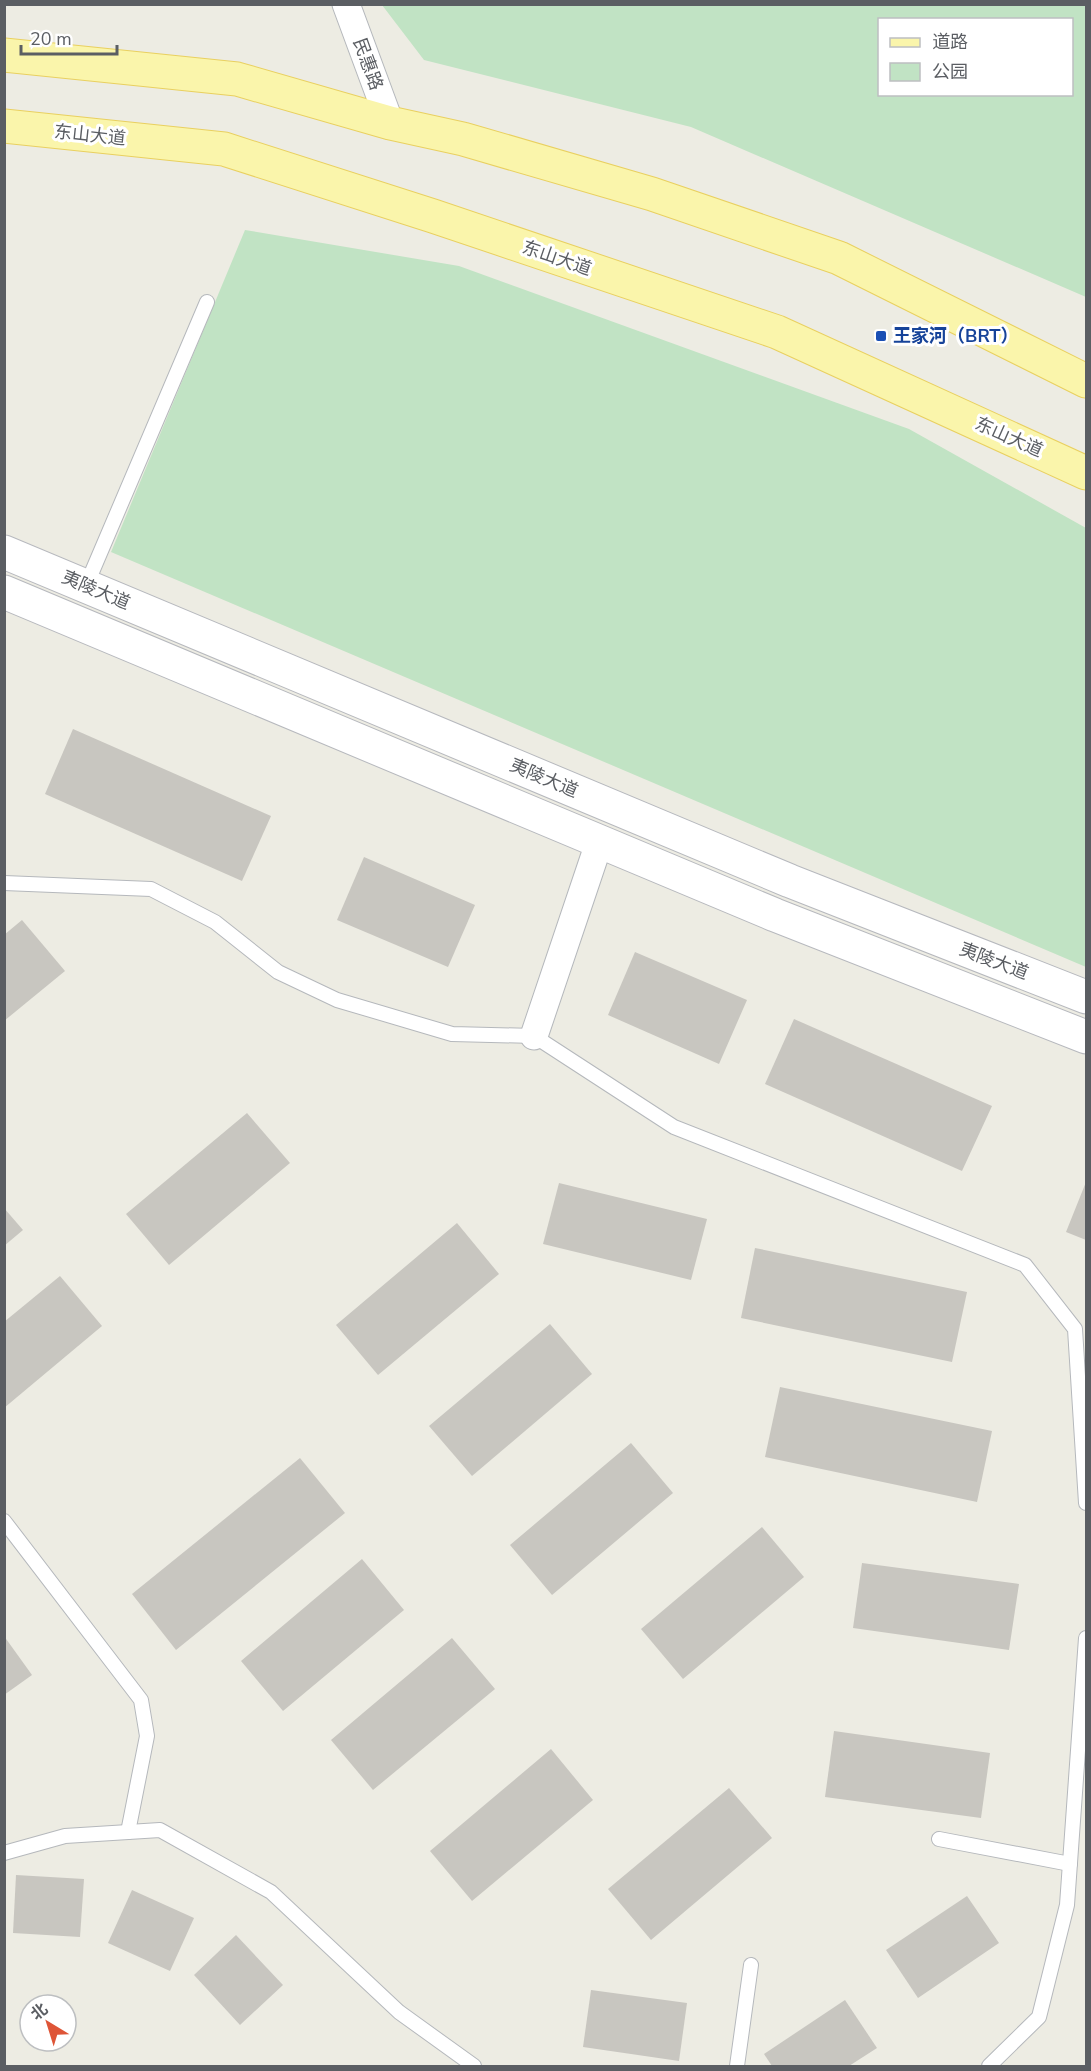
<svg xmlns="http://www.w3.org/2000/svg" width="1091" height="2071" font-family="'Nunito Sans','Noto Sans SC',sans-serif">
  <rect width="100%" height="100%" fill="#edece3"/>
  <g fill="#c1e3c4" fill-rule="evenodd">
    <path d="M 382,5 L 1086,5 L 1086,297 L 691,127 L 424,60 ZM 880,20 L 1072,20 L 1072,94 L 880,94 Z"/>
    <polygon points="245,230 459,266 909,429 1086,528 1086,967 111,552"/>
  </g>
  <g fill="#c8c6c0">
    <polygon points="73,729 271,816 242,881 45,794"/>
    <polygon points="364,857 475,905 448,967 337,920"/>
    <polygon points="22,920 65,971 4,1021 4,935"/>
    <polygon points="635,952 747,1000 719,1064 608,1015"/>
    <polygon points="794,1019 992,1106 962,1171 765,1084"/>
    <polygon points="247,1113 290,1163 169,1265 126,1214"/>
    <polygon points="1086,1182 1086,1240 1066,1232"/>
    <polygon points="559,1183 707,1219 691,1280 543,1244"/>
    <polygon points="4,1208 23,1230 4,1246"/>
    <polygon points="457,1223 499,1274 378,1375 336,1325"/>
    <polygon points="755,1248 967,1292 952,1362 741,1318"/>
    <polygon points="60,1276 102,1326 4,1408 4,1322"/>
    <polygon points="550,1324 592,1374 472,1476 429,1426"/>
    <polygon points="780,1387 992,1431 977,1502 765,1457"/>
    <polygon points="631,1443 673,1493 552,1595 510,1545"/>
    <polygon points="300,1458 345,1513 176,1650 132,1594"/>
    <polygon points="762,1527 804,1577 683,1679 641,1629"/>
    <polygon points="362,1559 404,1610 283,1711 241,1661"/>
    <polygon points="862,1563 1019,1584 1009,1650 853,1628"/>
    <polygon points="4,1636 32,1675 4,1695"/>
    <polygon points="452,1638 495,1689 373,1790 331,1740"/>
    <polygon points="834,1731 990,1753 981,1818 825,1797"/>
    <polygon points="551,1749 593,1800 472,1901 430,1851"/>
    <polygon points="729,1788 772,1838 651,1940 608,1889"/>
    <polygon points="16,1875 84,1879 80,1937 13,1933"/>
    <polygon points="132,1890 194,1918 170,1971 108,1943"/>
    <polygon points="967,1896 999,1943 918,1998 886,1950"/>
    <polygon points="236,1935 283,1985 240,2025 194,1975"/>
    <polygon points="591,1990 687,2003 679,2061 583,2047"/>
    <polygon points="845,2000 877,2048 849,2066 772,2066 764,2054"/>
  </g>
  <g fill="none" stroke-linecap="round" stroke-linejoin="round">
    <defs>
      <g id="lane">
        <polyline points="86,586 207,302"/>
        <polyline points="4,883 151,889 215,922 278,972 337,1000 452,1034 534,1036 674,1127 1025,1265 1075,1329 1086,1503"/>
        <polyline points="4,1521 141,1700 147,1736 128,1832"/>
        <polyline points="939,1839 1070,1864"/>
        <polyline points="4,1853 65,1836 160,1830 271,1892 399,2012 474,2066"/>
        <polyline points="737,2066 751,1965"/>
        <polyline points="989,2066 1039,2017 1067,1905 1086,1638"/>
      </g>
      <g id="street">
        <polyline points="346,4 390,123"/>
        <polyline points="534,1036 598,846 597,841"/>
      </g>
      <g id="secondary">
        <polyline points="4,552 790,881 1086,997"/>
        <polyline points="4,592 775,915 1086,1037"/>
      </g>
      <g id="primary">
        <polyline points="4,55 237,79 390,123 463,139 652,194 839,258 1086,381"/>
        <polyline points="4,126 224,149 433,216 777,332 1086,473"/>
      </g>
    </defs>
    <use href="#lane" stroke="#b5b8bc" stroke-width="16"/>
    <use href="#street" stroke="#b5b8bc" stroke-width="29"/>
    <use href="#secondary" stroke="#b7b9be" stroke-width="35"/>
    <use href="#primary" stroke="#e9d060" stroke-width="35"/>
    <use href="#lane" stroke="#fff" stroke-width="14"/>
    <use href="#street" stroke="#fff" stroke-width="27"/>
    <use href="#secondary" stroke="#fff" stroke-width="33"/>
    <use href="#primary" stroke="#faf5ab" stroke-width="33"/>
  </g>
  <rect fill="#1a4fb4" stroke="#fff" stroke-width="2" x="875" y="330" width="12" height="12" rx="3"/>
  <g text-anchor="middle" stroke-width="6" stroke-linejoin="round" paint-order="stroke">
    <g font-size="18" fill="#5b5e63" stroke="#fff">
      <text transform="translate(368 64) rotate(70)" y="6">民惠路</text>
      <text transform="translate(90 135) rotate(6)" y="6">东山大道</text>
      <text transform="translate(557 258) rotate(19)" y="6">东山大道</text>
      <text transform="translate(1009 437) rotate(24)" y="6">东山大道</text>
      <text transform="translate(96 590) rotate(23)" y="6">夷陵大道</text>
      <text transform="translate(544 778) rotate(23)" y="6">夷陵大道</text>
      <text transform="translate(994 961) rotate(21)" y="6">夷陵大道</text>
    </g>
    <g font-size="18" font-weight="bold" fill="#164399" stroke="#fff" text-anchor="start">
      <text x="893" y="342">王家河（BRT）</text>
    </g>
  </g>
  <rect width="1091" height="2071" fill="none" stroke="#5b5e63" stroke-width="12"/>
  <rect x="878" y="18" width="195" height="78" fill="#ffffff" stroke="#bdbfc1" stroke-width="1.5"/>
  <rect x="890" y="38" width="30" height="9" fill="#faf5ab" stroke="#bdbfc1" stroke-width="1.5"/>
  <text x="932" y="48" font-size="18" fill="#5b5e63">道路</text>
  <rect x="890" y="63" width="30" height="18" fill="#c1e3c4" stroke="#bdbfc1" stroke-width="1.5"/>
  <text x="932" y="78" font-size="18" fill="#5b5e63">公园</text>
  <g transform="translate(48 2023) rotate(322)"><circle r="28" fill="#ffffff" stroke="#bdbfc1" stroke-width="1.5"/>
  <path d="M0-4.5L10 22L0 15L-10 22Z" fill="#de5537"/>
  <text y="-9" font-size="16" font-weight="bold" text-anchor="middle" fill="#5b5e63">北</text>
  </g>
  <path d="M21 45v9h96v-9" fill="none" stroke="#5b5e63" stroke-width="3"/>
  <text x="30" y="45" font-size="18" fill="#5b5e63" stroke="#ffffff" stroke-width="4.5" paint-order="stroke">20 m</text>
</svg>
